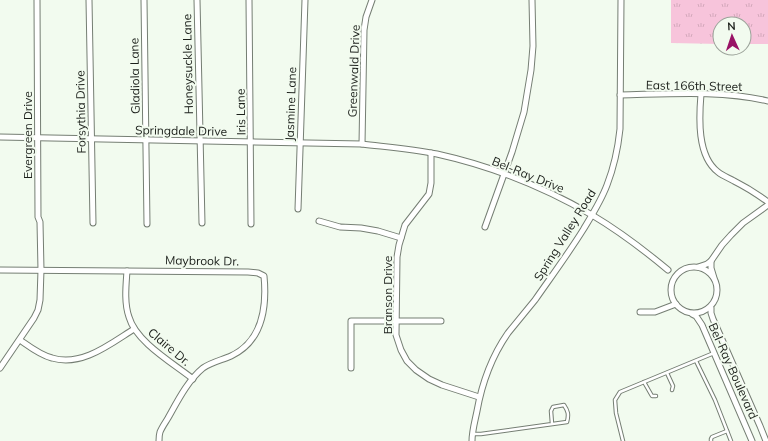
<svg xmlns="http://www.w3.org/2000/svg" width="768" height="441" font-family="Mulish,sans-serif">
  <defs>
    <pattern id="grass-tufts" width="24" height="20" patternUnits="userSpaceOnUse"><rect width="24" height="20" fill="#f7c4db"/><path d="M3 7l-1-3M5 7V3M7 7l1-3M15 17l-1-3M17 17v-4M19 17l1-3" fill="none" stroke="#d3a8bb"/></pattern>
  </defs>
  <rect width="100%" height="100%" fill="#f2fbef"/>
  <polygon fill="url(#grass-tufts)" points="671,0 768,0 768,44 744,44 744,24 720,24 720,44 671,43"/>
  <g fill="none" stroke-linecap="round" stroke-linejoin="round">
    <defs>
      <g id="lane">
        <polyline points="696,361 715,400 731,441"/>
        <polyline points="667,373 673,386 672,390"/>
        <polyline points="644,382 652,396 656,396"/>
        <path d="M 473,434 L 481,434 L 567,422 C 569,414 568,411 564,405 L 553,407 L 551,411 L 552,424"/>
        <polyline points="623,441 616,413 615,400 620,392 714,353"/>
        <polyline points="711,441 711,439 712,437 727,431"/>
      </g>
      <g id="street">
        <polyline points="89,0 93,223"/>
        <polyline points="144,0 147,224"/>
        <polyline points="197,0 202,223"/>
        <polyline points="249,0 251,224"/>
        <path d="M 701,94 C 699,118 697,156 718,172 C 723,176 729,178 734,181 C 746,187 757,194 768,202"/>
        <path d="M 620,95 C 669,94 721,90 768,101"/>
        <path d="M 0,137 L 362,144 C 387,147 412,149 437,154 C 491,166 544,187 592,215 C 619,231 644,250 668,270"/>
        <polyline points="362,144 364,30 366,17 372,0"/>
        <polyline points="431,153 431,183 429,194 405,225 399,245 397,257 396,335 401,350 407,361 416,370 429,379 442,385 479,397"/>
        <polyline points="298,209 305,0"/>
        <polyline points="319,221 340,227 361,228 378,231 401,238"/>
        <polyline points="485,227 512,152 524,112 531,70 533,46 532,0"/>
        <polyline points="711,261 711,268 714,278"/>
        <circle cx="694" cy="290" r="23"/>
        <polyline points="698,267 707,264 711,261 722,245 731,235 743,223 768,205"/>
        <path d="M 0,270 L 248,272 L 258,273 L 264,276 C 267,307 263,341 231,356 C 222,360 212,362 203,368 C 188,380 177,402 168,418 C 165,423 162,427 160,432 C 159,435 159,438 159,441"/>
        <path d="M 127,271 C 126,285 124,303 129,317 C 136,342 173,363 193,379"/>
        <polyline points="711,308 711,313 713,319 760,426 766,441"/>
        <polyline points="640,312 655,312 676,304"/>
        <polyline points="692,314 696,316 702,325 752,441"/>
        <path d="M 20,340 C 30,347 40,355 52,358 C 82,367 110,344 134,329"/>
        <polyline points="0,368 34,318 38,310 40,300 41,270 40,222 38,217 37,0"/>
        <polyline points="351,368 351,321 441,321"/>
        <path d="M 472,441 C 472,431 475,421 477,411 C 482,383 492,356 508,333 C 517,322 526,311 535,300 C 551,277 568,254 583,230 C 592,215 601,201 607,185 C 614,167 618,148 620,129 L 621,0"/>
      </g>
    </defs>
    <use href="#lane" stroke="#757e73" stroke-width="4.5"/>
    <use href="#street" stroke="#757e73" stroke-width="7"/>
    <use href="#lane" stroke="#fff" stroke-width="2.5"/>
    <use href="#street" stroke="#fff" stroke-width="5"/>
  </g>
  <g text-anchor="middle" stroke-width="4" stroke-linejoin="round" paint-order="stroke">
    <g font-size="12" fill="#1b1f1a" stroke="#f2fbef">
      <text transform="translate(188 64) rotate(-91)" y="4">Honeysuckle Lane</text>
      <text transform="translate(354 71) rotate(-88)" y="4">Greenwald Drive</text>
      <text transform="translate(135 76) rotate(-91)" y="4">Gladiola Lane</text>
      <text transform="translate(694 86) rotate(1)" y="4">East 166th Street</text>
      <text transform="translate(291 104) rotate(-88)" y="4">Jasmine Lane</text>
      <text transform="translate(81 112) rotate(-91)" y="4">Forsythia Drive</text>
      <text transform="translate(241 112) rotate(-91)" y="4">Iris Lane</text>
      <text transform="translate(181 131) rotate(1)" y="4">Springdale Drive</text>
      <text transform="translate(28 135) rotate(-90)" y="4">Evergreen Drive</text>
      <text transform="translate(528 175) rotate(22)" y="4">Bel-Ray Drive</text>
      <text transform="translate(565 235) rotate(-58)" y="4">Spring Valley Road</text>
      <text transform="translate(202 261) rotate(1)" y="4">Maybrook Dr.</text>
      <text transform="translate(388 295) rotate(-90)" y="4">Branson Drive</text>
      <text transform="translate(169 347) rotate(40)" y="4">Claire Dr.</text>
      <text transform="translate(733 371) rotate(66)" y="4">Bel-Ray Boulevard</text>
    </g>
  </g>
  <g transform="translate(732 36) rotate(357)"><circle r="19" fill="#f2fbef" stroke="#9ca39a"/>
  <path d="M0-3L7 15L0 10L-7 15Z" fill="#991366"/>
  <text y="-6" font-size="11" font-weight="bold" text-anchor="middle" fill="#1b1f1a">N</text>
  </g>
</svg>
